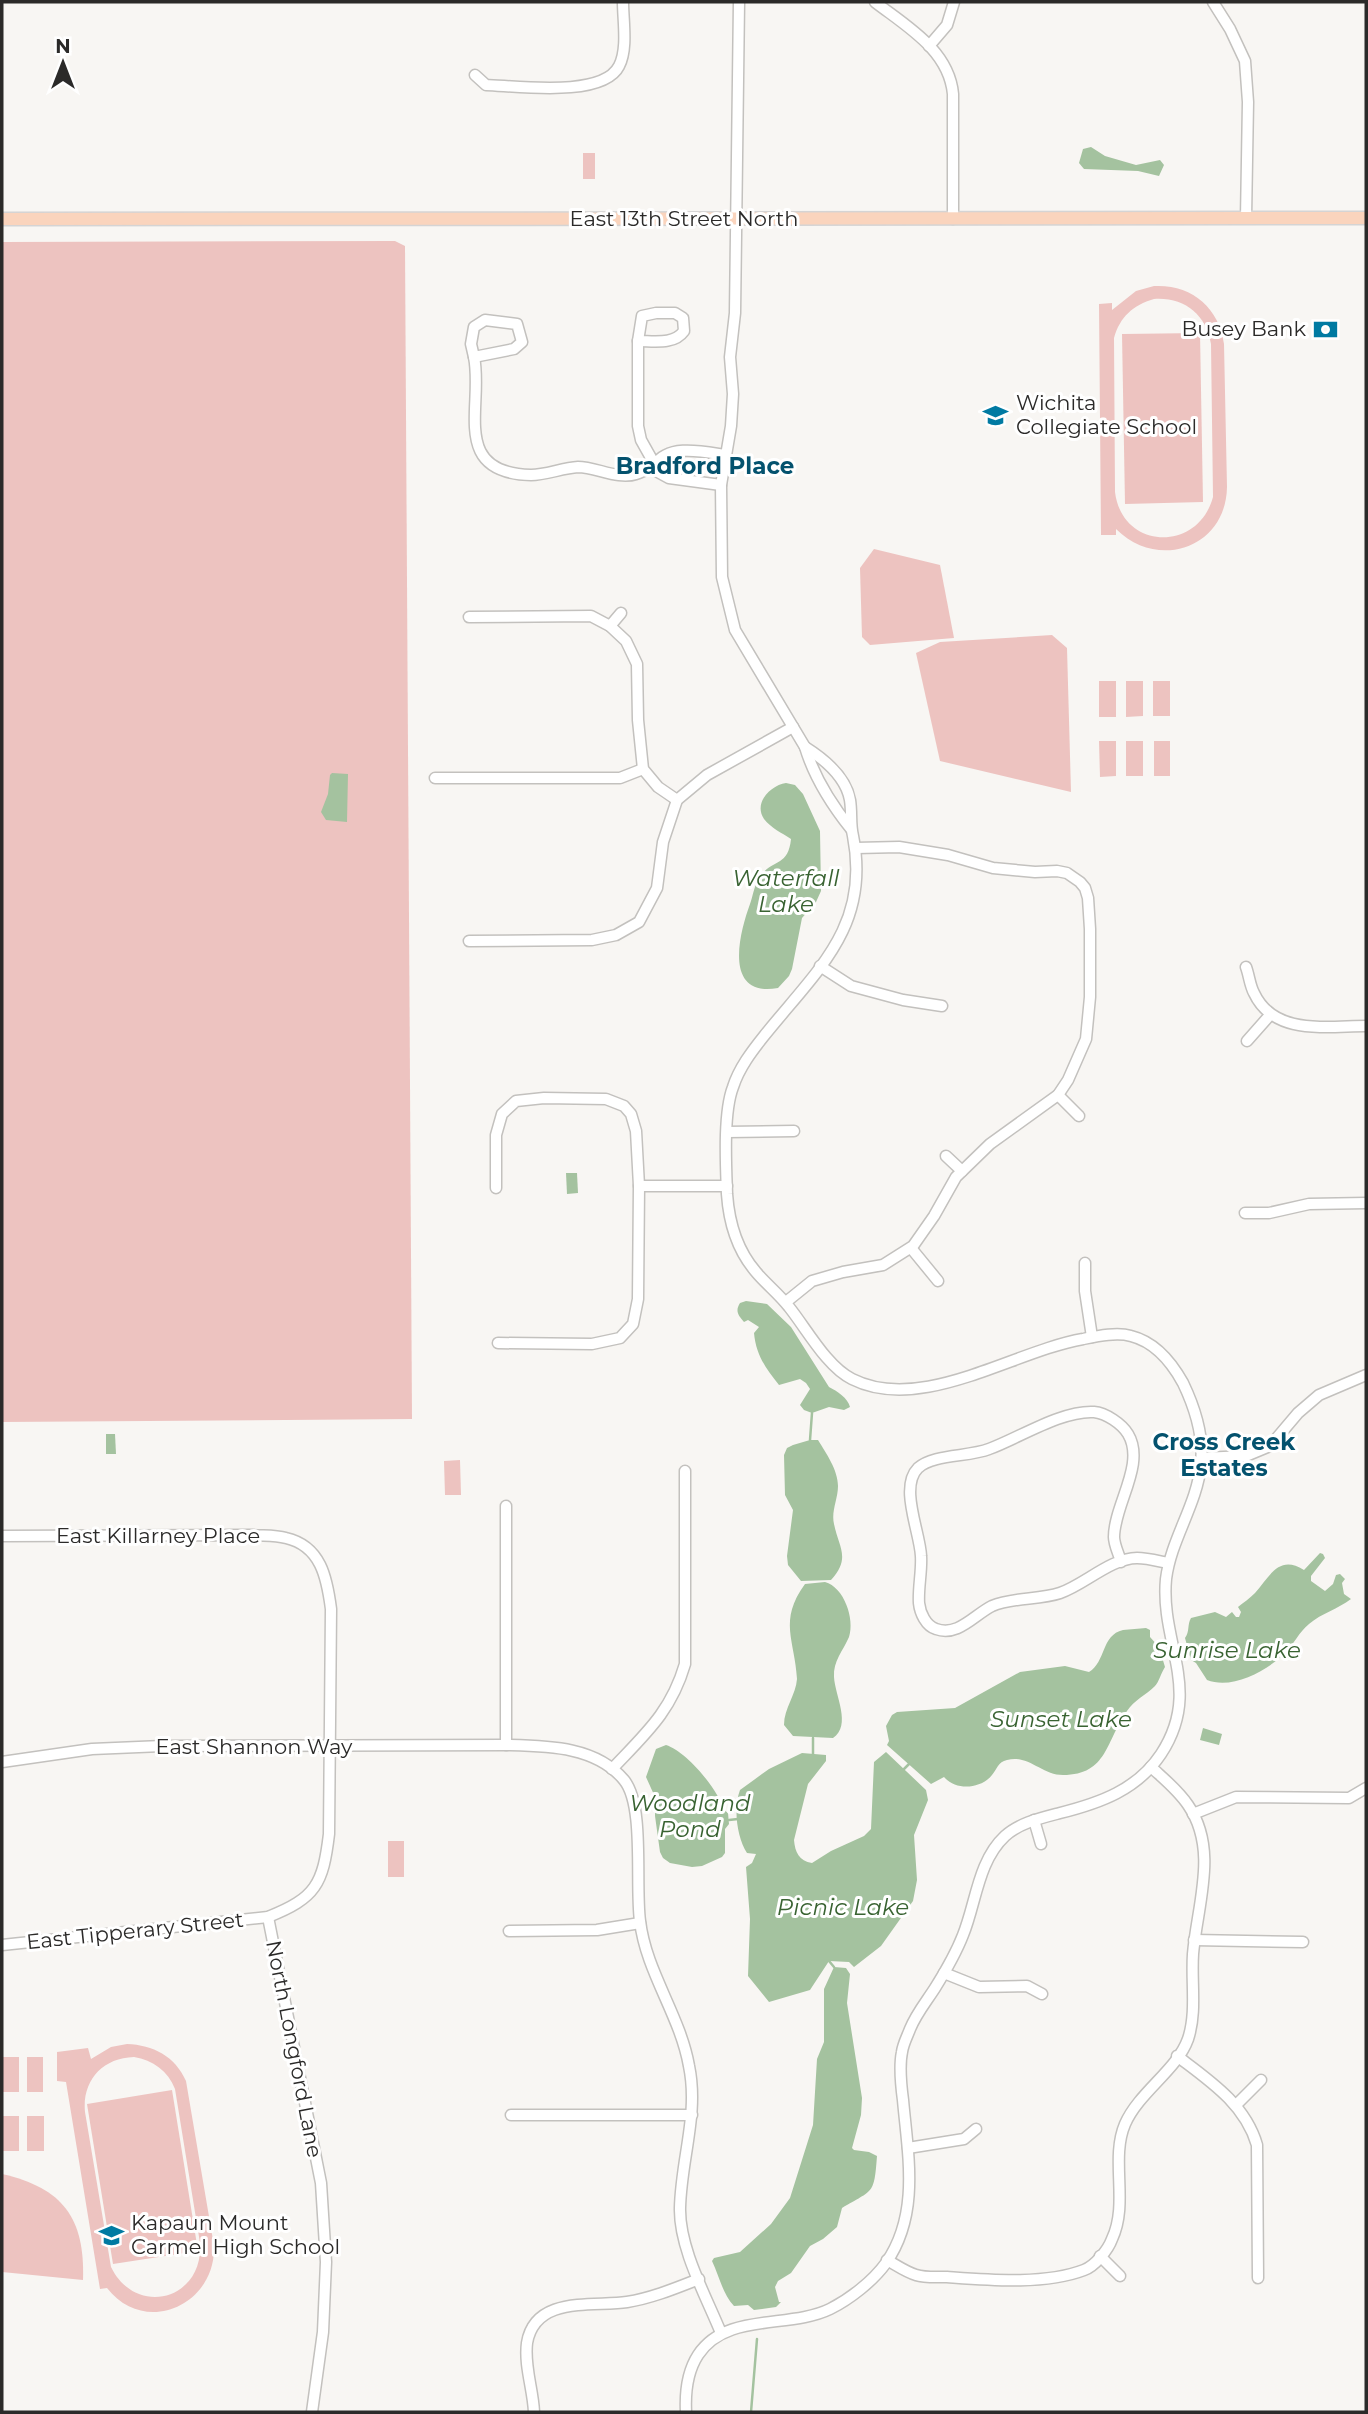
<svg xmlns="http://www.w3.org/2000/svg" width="1368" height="2414" font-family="Montserrat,sans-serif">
  <rect width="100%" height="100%" fill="#f8f6f3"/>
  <g fill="#edc3c0" fill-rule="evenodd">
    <rect x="583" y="153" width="12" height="26"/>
    <polygon points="395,241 405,246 412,1419 2,1422 2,242"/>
    <path d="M 1154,286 C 1191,284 1219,307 1224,344 L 1227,487 C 1226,548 1158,571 1116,529 L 1116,535 L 1101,535 L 1099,304 L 1112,303 L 1112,310 L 1136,291 ZM 1154,299 C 1184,297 1206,314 1211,344 L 1213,497 C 1198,553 1122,550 1115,492 L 1114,338 C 1120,317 1133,305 1154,299 Z"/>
    <polygon points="1200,333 1203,502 1125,504 1122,334"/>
    <polygon points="874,549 940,565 954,638 870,645 862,637 860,568"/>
    <polygon points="1052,635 1067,648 1071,792 940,761 916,653 940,642"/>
    <rect x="1099" y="681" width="17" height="36"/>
    <polygon points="1126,681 1143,681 1143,716 1126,717"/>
    <rect x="1153" y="681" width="17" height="35"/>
    <polygon points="1099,741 1116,741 1116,776 1100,777"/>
    <rect x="1126" y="741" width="17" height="35"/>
    <rect x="1154" y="741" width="16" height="35"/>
    <polygon points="460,1460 461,1495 445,1495 444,1461"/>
    <rect x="388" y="1841" width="16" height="36"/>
    <path d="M 127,2044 C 153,2045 175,2056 186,2081 L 214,2246 C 216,2305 145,2337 107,2288 L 100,2289 L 66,2082 L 57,2081 L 57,2052 L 88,2048 L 91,2059 L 111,2047 ZM 134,2057 C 153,2060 168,2071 175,2089 L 200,2243 C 204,2300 136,2318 111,2267 L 85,2112 C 82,2081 102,2058 134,2057 Z"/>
    <rect x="2" y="2057" width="17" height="35"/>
    <rect x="27" y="2057" width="16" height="35"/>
    <polygon points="172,2090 198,2251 113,2264 87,2104"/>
    <rect x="3" y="2116" width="16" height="35"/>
    <rect x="27" y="2116" width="17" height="35"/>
    <path d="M 2,2174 C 63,2188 85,2218 83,2280 L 2,2272 Z"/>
  </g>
  <g fill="#a4c29f">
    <polygon points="1091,147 1105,156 1136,165 1160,160 1164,165 1159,176 1138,171 1084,169 1079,163 1083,149"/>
    <polygon points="332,773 348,774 347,822 326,820 321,812 328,794 330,775"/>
    <path d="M 786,783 L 795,785 L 803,794 L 820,831 L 821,891 L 816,902 L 802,918 L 792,969 L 789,976 L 778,988 C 723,998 739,934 750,904 C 753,896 754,886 759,878 C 772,858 788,868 791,839 C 782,833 771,828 764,819 C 753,803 771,785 786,783 Z"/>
    <polygon points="566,1173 577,1173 578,1193 567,1194"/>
    <path d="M 746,1301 L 767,1304 L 791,1327 L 829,1387 C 837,1391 848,1398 850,1407 L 844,1410 L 829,1407 L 812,1413 L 804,1410 L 800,1405 L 810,1389 L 806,1383 L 800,1379 L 779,1385 C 766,1369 756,1355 754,1333 L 759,1327 L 748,1320 L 744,1322 C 738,1315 735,1311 740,1303 Z"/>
    <polygon points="106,1434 115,1434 116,1454 106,1454"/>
    <path d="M 810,1440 L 818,1440 C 826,1453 838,1470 838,1486 C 838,1499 831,1511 834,1524 C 839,1548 851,1558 831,1580 L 801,1581 L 788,1565 L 787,1556 L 793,1510 L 785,1495 L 784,1455 L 787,1448 L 793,1445 Z"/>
    <path d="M 1320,1553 L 1323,1554 L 1325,1558 L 1311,1576 L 1311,1581 L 1325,1591 L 1333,1584 L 1336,1575 L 1340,1574 L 1345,1579 L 1342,1583 L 1344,1594 L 1351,1599 C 1338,1609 1322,1613 1309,1624 C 1299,1632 1294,1644 1285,1653 C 1267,1671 1232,1690 1207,1680 L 1196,1663 L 1191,1660 L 1185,1638 C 1190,1631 1187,1625 1191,1618 L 1215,1612 L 1226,1617 L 1232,1612 L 1236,1617 L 1239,1617 L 1241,1612 L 1238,1607 C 1243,1603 1250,1598 1255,1593 C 1270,1576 1279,1554 1304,1570 Z"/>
    <path d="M 825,1582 C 844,1587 855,1619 849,1637 C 843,1651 833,1661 834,1677 C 835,1696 852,1725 833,1738 L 793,1736 L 784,1725 C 784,1708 796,1695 797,1679 C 795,1640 778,1621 805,1584 Z"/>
    <path d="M 1146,1628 L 1150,1630 L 1150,1637 L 1159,1647 L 1165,1667 C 1161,1673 1159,1682 1155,1686 C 1146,1695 1134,1700 1127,1711 C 1106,1740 1108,1775 1063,1775 C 1042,1775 1028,1754 1007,1760 C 998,1762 997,1769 992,1775 C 981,1789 956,1791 944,1777 L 931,1784 L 887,1745 L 889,1741 L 886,1726 L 892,1715 L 897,1712 L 955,1708 L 1020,1672 L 1065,1666 L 1089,1672 C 1106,1662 1101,1635 1123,1630 C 1130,1629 1139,1629 1146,1628 Z"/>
    <polygon points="1203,1728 1222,1734 1219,1745 1200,1740"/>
    <path d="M 666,1745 C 686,1751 718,1789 724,1810 L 728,1813 L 729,1824 L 725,1829 L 725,1853 L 722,1857 L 702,1866 L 692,1867 L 670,1863 L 663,1858 L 660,1852 L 655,1816 L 655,1797 L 646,1777 L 656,1749 Z"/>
    <path d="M 886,1752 L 926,1790 L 928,1800 L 914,1835 L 917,1880 L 913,1901 L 881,1946 L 854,1967 L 849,1962 L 829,1961 L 810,1990 L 769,2002 L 748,1976 L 750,1919 L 746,1867 L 752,1863 L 756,1854 L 747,1853 C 737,1838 733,1808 740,1790 L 769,1769 L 802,1753 L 826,1755 L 826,1761 L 808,1784 L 794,1840 C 795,1852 799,1861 812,1863 L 831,1851 L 864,1836 L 871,1829 L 874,1762 Z"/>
    <path d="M 834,1967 L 846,1968 L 850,1974 L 847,2003 L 862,2098 L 861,2115 L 852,2148 L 854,2150 L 869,2152 L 877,2156 C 874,2195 874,2189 842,2208 L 837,2227 L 823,2239 L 810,2246 L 791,2273 L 778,2281 L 775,2287 L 779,2302 L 781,2302 L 776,2307 L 754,2310 L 748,2305 L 734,2306 C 722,2293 719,2275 712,2261 L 714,2258 L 740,2252 L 771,2224 L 790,2198 L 813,2125 L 817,2059 L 824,2042 L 824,1989 Z"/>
  </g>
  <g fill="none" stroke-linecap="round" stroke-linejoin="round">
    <g stroke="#a4c29f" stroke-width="2.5">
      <polyline points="810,1440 812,1413"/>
      <polyline points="1178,1652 1188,1649"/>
      <polyline points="1162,1656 1171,1654"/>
      <polyline points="813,1738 813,1754"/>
      <polyline points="904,1769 909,1764"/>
      <polyline points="729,1820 738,1819"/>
      <polyline points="829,1961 834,1967"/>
      <polyline points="751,2412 757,2339"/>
    </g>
    <defs>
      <g id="minor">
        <path d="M 739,2 L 735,313 L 730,357 L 733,394 L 731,426 L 721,485 L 722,577 L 735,630 L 805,747 C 814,777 831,804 851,829"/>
        <path d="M 875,2 C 906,26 949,50 953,94 L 953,219"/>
        <polyline points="1213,2 1230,29 1245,61 1248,102 1246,218"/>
        <polyline points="929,46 947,25 954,2"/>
        <path d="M 475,75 L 486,85 C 517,86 603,98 619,66 C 628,49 623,21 623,2"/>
        <path d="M 656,313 L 675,313 L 683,318 L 684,331 C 674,345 654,341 638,341 L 642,316 Z"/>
        <polygon points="485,320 517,324 522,342 514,349 474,357 471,344 474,327"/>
        <path d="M 474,357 C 484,405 449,473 531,475 C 546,475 562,468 578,467 C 596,467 618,480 636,474 C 643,472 649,468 655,465 L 641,440 L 638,426 L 638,341"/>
        <path d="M 721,485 L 669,478 L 658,472 L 655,465 C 668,443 705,452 726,455"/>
        <polyline points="469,617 591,616 610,626 626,641 637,664 638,720 643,769 658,787 677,800"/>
        <polyline points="610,626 621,613"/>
        <polyline points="435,778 620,778 643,769"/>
        <polyline points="469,941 592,940 616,935 639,922 657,888 663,842 677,800 707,775 793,727"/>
        <polyline points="820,966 851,986 903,1000 942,1006"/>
        <path d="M 1246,967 C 1249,975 1250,986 1254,993 C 1274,1036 1327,1026 1366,1026"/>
        <polyline points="1247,1041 1270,1015"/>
        <polyline points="1058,1095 1079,1116"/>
        <polyline points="727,1132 794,1131"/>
        <polyline points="946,1156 962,1171"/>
        <polyline points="639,1186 727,1186"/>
        <polyline points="496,1188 496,1135 502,1114 516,1101 544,1098 606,1099 624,1106 631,1114 636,1131 639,1186 638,1299 633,1324 620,1338 592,1344 498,1343"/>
        <polyline points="1245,1213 1269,1213 1309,1204 1366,1203"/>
        <polyline points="911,1248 938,1281"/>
        <polyline points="1085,1263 1085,1291 1092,1337"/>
        <polyline points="786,1302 812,1281 843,1272 883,1265 913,1246 934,1216 956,1177 990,1144 1058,1095 1068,1080 1086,1039 1090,997 1090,929 1088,898 1085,888 1080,882 1067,873 1057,871 1035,872 993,868 948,855 899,847 856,848"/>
        <polyline points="1202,1458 1246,1456 1270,1446 1298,1413 1319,1395 1366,1375"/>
        <path d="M 2,1536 L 252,1535 C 263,1536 275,1535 286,1538 C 321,1546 327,1578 331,1609 L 329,1834 C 323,1884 316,1898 268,1917 L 2,1945"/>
        <path d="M 1121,1562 C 1119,1554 1114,1545 1114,1537 C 1114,1505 1146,1464 1128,1434 C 1122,1424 1106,1413 1094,1412 C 1062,1410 1019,1438 989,1449 C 969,1457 933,1454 918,1468 C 899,1487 920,1532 921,1556 C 922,1571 918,1588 919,1603 C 920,1613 926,1626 936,1629 C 958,1637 974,1615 992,1606 C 1013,1597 1039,1600 1060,1593 C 1084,1585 1111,1558 1137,1558 C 1147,1558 1158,1561 1168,1563"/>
        <polyline points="506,1745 506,1506"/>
        <path d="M 2,1762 L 92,1749 L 162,1746 L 506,1745 C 547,1746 596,1746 624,1780 C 645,1805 635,1885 640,1921 C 646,1972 680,2015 689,2066 C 699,2114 681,2159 680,2208 C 679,2248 706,2296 721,2333"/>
        <path d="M 612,1769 C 645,1734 671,1712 685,1664 L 685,1471"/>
        <polyline points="1193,1814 1236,1797 1349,1798 1366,1788"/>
        <polyline points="1034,1820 1041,1844"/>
        <polyline points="268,1917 321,2183 326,2262 323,2332 312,2412"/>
        <polyline points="509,1931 597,1930 640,1923"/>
        <polyline points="1194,1940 1303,1942"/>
        <polyline points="944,1973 979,1987 1027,1986 1042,1994"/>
        <path d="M 1177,2056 C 1210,2081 1245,2104 1257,2145 L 1258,2278"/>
        <polyline points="1236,2105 1261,2080"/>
        <polyline points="511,2115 692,2115"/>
        <polyline points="908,2148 964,2139 976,2129"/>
        <polyline points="1100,2256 1120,2276"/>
        <path d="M 887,2260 C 896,2265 906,2272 916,2275 C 925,2278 937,2277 947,2277 C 989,2280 1045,2285 1084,2270 C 1095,2266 1108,2250 1112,2239 C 1129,2203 1110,2159 1125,2124 C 1139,2092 1177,2070 1188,2039 C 1197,2012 1191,1982 1193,1954 C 1197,1905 1219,1850 1188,1805 C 1178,1790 1164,1779 1151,1767"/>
        <path d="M 534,2412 C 533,2389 524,2366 527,2343 C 535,2295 594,2307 627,2302 C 652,2298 676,2288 699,2279"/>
        <path d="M 686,2412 C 685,2392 687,2372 698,2355 C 726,2312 789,2329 830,2309 C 850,2299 873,2281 886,2263 C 920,2214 908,2156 903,2100 C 901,2085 899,2066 902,2052 C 903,2044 907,2037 910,2029 C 916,2014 926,2002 935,1988 C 945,1972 956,1953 963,1935 C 976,1903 978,1861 1005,1836 C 1019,1823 1041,1818 1060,1813 C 1100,1803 1137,1790 1161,1754 C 1203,1690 1160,1644 1166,1579 C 1171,1539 1197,1505 1201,1464 C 1204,1436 1195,1408 1183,1383 C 1172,1363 1155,1342 1131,1336 C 1117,1332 1098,1336 1083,1339 C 1014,1351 921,1414 852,1379 C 827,1367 806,1328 789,1307 C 779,1294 766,1284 756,1272 C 737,1250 729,1223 727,1194 C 726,1166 723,1113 733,1087 C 739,1068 752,1051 764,1036 C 816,971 871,927 853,836 C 850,824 852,812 850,800 C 846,777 824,759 805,747"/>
      </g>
      <polyline id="major" points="2,219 1366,218"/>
    </defs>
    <use href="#minor" stroke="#c3c1be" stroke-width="13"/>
    <use href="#major" stroke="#d5d4d4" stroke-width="15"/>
    <use href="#minor" stroke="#fff" stroke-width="10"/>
    <use href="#major" stroke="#fad4bd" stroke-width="12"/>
  </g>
  <defs>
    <symbol id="bank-bare" viewBox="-9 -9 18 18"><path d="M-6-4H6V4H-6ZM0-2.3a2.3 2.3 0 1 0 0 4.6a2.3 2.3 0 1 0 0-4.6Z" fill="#007aa2" stroke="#fff" stroke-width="2.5" paint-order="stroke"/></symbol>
    <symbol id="school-bare" viewBox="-9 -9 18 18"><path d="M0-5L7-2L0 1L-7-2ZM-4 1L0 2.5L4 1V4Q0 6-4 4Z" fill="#007aa2" stroke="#fff" stroke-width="2.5" paint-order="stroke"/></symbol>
  </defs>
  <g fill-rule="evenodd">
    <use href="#bank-bare" x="1308" y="312" width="35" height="35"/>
    <use href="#school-bare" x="978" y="398" width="35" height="35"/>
    <use href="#school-bare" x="94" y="2218" width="35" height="35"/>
  </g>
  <g text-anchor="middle" stroke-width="6" stroke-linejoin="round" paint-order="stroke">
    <g font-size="21" fill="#2b2a29" stroke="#fff">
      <text x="684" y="226">East 13th Street North</text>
      <text x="158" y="1543">East Killarney Place</text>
      <text x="254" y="1754">East Shannon Way</text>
      <text transform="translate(135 1931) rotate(-6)" y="7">East Tipperary Street</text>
      <text transform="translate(294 2049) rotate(79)" y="7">North Longford Lane</text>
    </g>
    <g font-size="21" fill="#2b2a29" stroke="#fff" text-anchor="start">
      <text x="1306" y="336" text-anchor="end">Busey Bank</text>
      <text x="1016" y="410">Wichita<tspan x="1016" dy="24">Collegiate School</tspan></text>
      <text x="131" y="2230">Kapaun Mount<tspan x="131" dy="24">Carmel High School</tspan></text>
    </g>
    <g font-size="23" font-weight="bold" fill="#04526e" stroke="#fff">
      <text x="705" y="474">Bradford Place</text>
      <text x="1224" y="1450">Cross Creek<tspan x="1224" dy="26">Estates</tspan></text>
    </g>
    <g font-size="23" font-style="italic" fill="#396332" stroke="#fff">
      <text x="786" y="886">Waterfall<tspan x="786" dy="26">Lake</tspan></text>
      <text x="1227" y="1658">Sunrise Lake</text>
      <text x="1061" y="1727">Sunset Lake</text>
      <text x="690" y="1811">Woodland<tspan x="690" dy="26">Pond</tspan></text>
      <text x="843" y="1915">Picnic Lake</text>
    </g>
  </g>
  <rect width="1368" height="2414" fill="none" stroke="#2b2a29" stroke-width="7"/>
  <g transform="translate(63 63)" stroke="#ffffff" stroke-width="5" paint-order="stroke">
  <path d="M0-5L12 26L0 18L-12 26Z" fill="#2b2a29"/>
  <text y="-10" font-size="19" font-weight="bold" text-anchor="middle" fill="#2b2a29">N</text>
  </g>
</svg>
